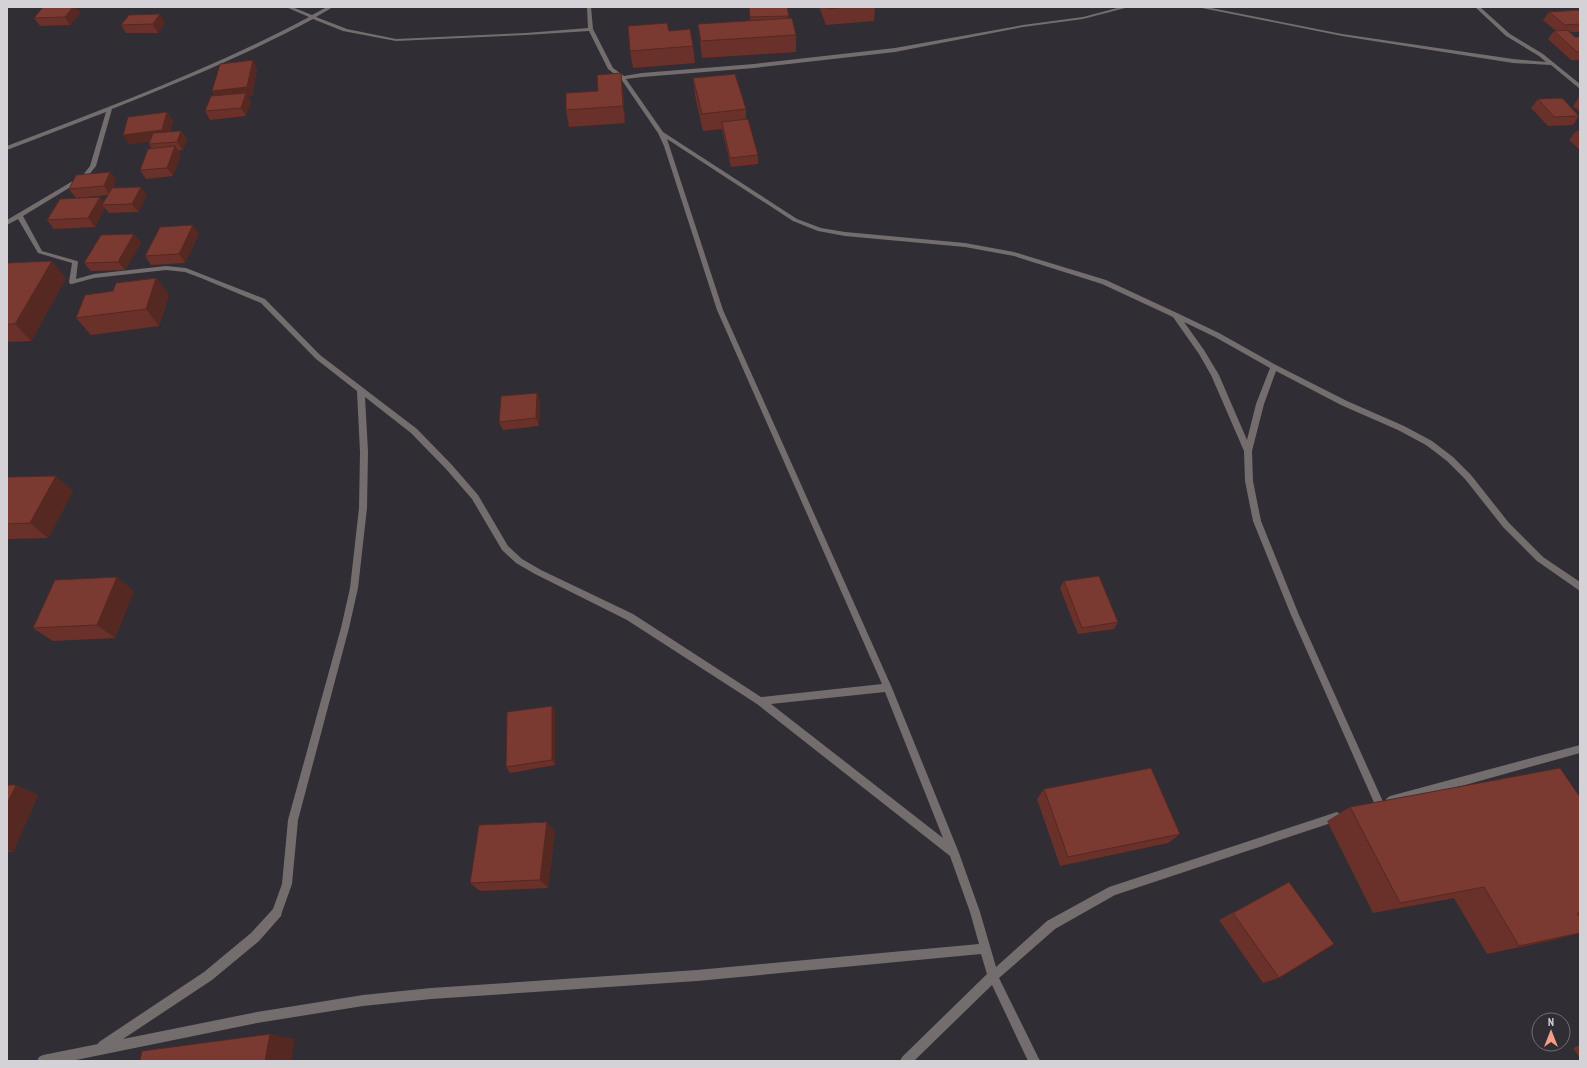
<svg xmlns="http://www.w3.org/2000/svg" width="1587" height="1068" font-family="'PT Sans Narrow',sans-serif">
  <rect width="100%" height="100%" fill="#312d35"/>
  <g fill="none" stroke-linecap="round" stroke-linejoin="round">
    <g fill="#736e6d" fill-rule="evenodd">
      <path d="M 286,7 L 292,7 L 312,15 L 327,7 L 333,7 L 316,17 L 347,29 L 396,39 L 526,33 L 588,28 L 587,7 L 591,7 L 593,29 L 613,68 L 624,76 L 642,73 L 754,64 L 895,48 L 1023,25 L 1083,17 L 1121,7 L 1129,7 L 1083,19 L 1023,27 L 895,52 L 754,68 L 642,77 L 626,79 L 663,132 L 797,219 L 821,228 L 845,232 L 965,243 L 1014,252 L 1106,280 L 1177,313 L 1219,333 L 1276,365 L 1347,401 L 1404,426 L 1432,441 L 1453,457 L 1471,475 L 1509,523 L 1543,557 L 1580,582 L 1580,591 L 1537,561 L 1503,527 L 1465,479 L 1447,461 L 1426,445 L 1398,430 L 1341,405 L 1276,371 L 1264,404 L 1252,451 L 1253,481 L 1261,521 L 1299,615 L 1384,804 L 1382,807 L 1379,809 L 1376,807 L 1291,615 L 1253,521 L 1245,481 L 1244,451 L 1211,375 L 1199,354 L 1173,317 L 1102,284 L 1014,256 L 965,247 L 845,236 L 818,231 L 793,221 L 667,139 L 723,310 L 892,688 L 959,853 L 980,912 L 996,967 L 1047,921 L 1109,887 L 1337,812 L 1340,814 L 1342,817 L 1340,820 L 1115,895 L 1055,929 L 999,978 L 1040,1061 L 1028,1061 L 992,985 L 914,1061 L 900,1061 L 902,1057 L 987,974 L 981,954 L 697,981 L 431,999 L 363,1006 L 257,1023 L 71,1061 L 37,1061 L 39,1057 L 43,1055 L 98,1044 L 99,1042 L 204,972 L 251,933 L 273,909 L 282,884 L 288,820 L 341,628 L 350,588 L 359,508 L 360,452 L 357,391 L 316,359 L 261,303 L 201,278 L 185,272 L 166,270 L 94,278 L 72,284 L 70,284 L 69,282 L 72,263 L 38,253 L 18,219 L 7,225 L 7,220 L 83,175 L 90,166 L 106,112 L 7,150 L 7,146 C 109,107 212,69 309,17 ZM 313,19 L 343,31 L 396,41 L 526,35 L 589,31 L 608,69 L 621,79 L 658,133 L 664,146 L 717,310 L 882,684 L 761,697 L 633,614 L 541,570 L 522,559 L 508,546 L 478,495 L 452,465 L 417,429 L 320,355 L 265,299 L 186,268 L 166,266 L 94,274 L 76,279 L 78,262 L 77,261 L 42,251 L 23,216 L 87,177 L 96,166 L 112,109 C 180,82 248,54 313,19 ZM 1184,322 L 1215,337 L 1270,368 L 1256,404 L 1247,440 L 1219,375 L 1204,350 ZM 365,397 L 411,433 L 446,469 L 472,499 L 502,550 L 516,563 L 535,574 L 627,620 L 757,704 L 950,856 L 970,912 L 979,944 L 697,970 L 431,988 L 363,995 L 257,1012 L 123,1039 L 212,980 L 259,941 L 281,916 L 282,912 L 292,884 L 298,820 L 349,628 L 358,588 L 367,508 L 368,452 ZM 885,692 L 943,838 L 771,704 Z"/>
      <polygon points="1197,7 1206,7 1342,34 1513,59 1546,62 1539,56 1506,36 1475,7 1480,7 1510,34 1543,54 1580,84 1580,89 1551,65 1513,63 1342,36"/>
      <polygon points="1580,745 1580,753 1390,806 1387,804 1385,801 1387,798 1390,796"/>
    </g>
  </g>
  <g fill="#69312a">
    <polygon points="43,7 76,7 80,13 70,25 40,26 34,18"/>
    <polygon points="749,7 787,7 789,19 796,35 796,52 702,58 698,24 750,21"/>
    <polygon points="819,7 875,7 874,21 826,25"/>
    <polygon points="1580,10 1580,32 1570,32 1575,37 1580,37 1580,60 1571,60 1548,39 1554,31 1556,31 1543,20 1549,12"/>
    <polygon points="165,23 158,33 126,33 121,25"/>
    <polygon points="669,31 693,46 695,63 633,68 630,51"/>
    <polygon points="257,69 252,96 248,96 251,102 246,116 210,120 205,111 215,96"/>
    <polygon points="693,78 746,109 746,119 758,155 758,164 731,167 722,129 703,131 695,95"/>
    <polygon points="623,90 625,123 569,127 566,110"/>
    <polygon points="1579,97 1580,97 1580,112 1573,106"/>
    <polygon points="1538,99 1579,116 1573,125 1548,126 1531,108"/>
    <polygon points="167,112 173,121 170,132 181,131 187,139 183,150 178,151 181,155 173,176 146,179 140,170 152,149 149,144 150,141 129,144"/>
    <polygon points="1576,131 1580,131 1580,150 1569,140"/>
    <polygon points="110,172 116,180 113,188 147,195 138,212 109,213 105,208 95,227 54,229 47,220 100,197 104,202 108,195 76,198 69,189"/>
    <polygon points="134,234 141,243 125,270 91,271 84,263"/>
    <polygon points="199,234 185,263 151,265 145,256"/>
    <polygon points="7,263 66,278 31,341 7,342"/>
    <polygon points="156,278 169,295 159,326 91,335 76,318 113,291"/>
    <polygon points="537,393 540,401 539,426 503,430 499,422"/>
    <polygon points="7,477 73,491 48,538 7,539"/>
    <polygon points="1064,581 1118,622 1114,629 1078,634 1060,588"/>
    <polygon points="134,591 115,638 53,641 33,628"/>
    <polygon points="552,706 555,712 555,765 510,773 506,767"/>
    <polygon points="7,785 16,785 38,795 13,852 7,852"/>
    <polygon points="1044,789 1180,834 1168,843 1060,866 1037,799"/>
    <polygon points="1580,797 1580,915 1578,915 1580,918 1580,933 1553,940 1487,954 1454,898 1373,913 1327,821 1350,807"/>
    <polygon points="555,831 548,888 480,891 470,883"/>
    <polygon points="1289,882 1279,978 1263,983 1219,920"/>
    <polygon points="1580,1045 1580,1058 1573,1048"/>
  </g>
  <g fill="#552822">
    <polygon points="73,7 76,7 80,13 70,25 65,17"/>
    <polygon points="160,14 165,23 158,33 153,24"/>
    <polygon points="253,60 257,69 252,96 248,96 251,102 246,116 241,108 217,100 212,91"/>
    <polygon points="621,73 623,90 625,123 623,106"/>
    <polygon points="167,112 173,121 168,139 129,144 123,135"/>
    <polygon points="181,131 187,139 183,150 177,142"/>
    <polygon points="175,146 181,155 173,176 167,168"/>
    <polygon points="110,172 116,180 110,195 104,186"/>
    <polygon points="141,187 147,195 138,212 132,204"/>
    <polygon points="100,197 106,204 102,205 105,208 95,227 88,218"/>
    <polygon points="193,225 199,234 185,263 179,254"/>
    <polygon points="134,234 141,243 125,270 118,262"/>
    <polygon points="52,261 66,278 31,341 15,324"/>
    <polygon points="156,278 169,295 159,326 146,309"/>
    <polygon points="537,393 540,401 539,426 536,418"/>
    <polygon points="56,476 73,491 48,538 30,523"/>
    <polygon points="117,577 134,591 115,638 97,625"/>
    <polygon points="552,706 555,712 555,765 552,760"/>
    <polygon points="16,785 38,795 13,852 7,850 7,804"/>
    <polygon points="547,822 555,831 548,888 540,880"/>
    <polygon points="270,1034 295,1039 291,1061 265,1061"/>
  </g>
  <g fill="#7a3931" stroke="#552822">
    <polygon points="43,7 73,7 65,17 34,18"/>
    <polygon points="749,7 787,7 789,16 750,17"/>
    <polygon points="826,7 849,7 826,9"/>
    <polygon points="1580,10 1580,24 1565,25 1549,12"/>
    <polygon points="160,14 153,24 121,25 129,15"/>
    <polygon points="792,18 796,35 701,41 698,24"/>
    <polygon points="667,23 669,31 690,29 693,46 630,51 628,26"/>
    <polygon points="1567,30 1575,37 1580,37 1580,52 1577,52 1554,31"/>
    <polygon points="253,60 247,87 212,91 220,64"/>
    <polygon points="621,73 623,106 566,110 566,93 598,91 597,75"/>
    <polygon points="735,74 746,109 702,114 693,78"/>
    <polygon points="246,93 241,108 205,111 211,96"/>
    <polygon points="1562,98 1579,116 1554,117 1538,99"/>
    <polygon points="167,112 162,130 123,135 128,117"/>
    <polygon points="748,119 758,155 730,158 722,122"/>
    <polygon points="181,131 177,142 149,144 153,133"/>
    <polygon points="1576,131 1580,131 1580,135"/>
    <polygon points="175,146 167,168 140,170 148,149"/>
    <polygon points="110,172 104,186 69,189 76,175"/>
    <polygon points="141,187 132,204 102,205 112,188"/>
    <polygon points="100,197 88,218 47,220 60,199"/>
    <polygon points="193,225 179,254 145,256 160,227"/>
    <polygon points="134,234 118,262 84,263 101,235"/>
    <polygon points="52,261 15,324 7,324 7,263"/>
    <polygon points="156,278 146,309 76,318 85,295 113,291 116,283"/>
    <polygon points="537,393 536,418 499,422 501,396"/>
    <polygon points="56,476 30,523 7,524 7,477"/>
    <polygon points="1099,576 1118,622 1082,628 1064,581"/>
    <polygon points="117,577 97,625 33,628 55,580"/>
    <polygon points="552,706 552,760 506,767 507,712"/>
    <polygon points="1151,768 1180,834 1068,857 1044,789"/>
    <polygon points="1560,768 1580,797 1580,913 1577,913 1580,918 1580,933 1519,946 1484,887 1400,903 1350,807"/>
    <polygon points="7,785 16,785 7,804"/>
    <polygon points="547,822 540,880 470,883 479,825"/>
    <polygon points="1289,882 1334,944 1279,978 1233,913"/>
    <polygon points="270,1034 265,1061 140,1061 142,1051"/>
  </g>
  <rect width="1587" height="1068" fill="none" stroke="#d4d2d7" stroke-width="16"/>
  <g transform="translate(1551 1032)"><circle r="19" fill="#312d35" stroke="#726f76"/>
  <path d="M0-3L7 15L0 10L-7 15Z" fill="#f49e88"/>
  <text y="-6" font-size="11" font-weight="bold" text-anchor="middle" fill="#d4d2d7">N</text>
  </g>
</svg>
